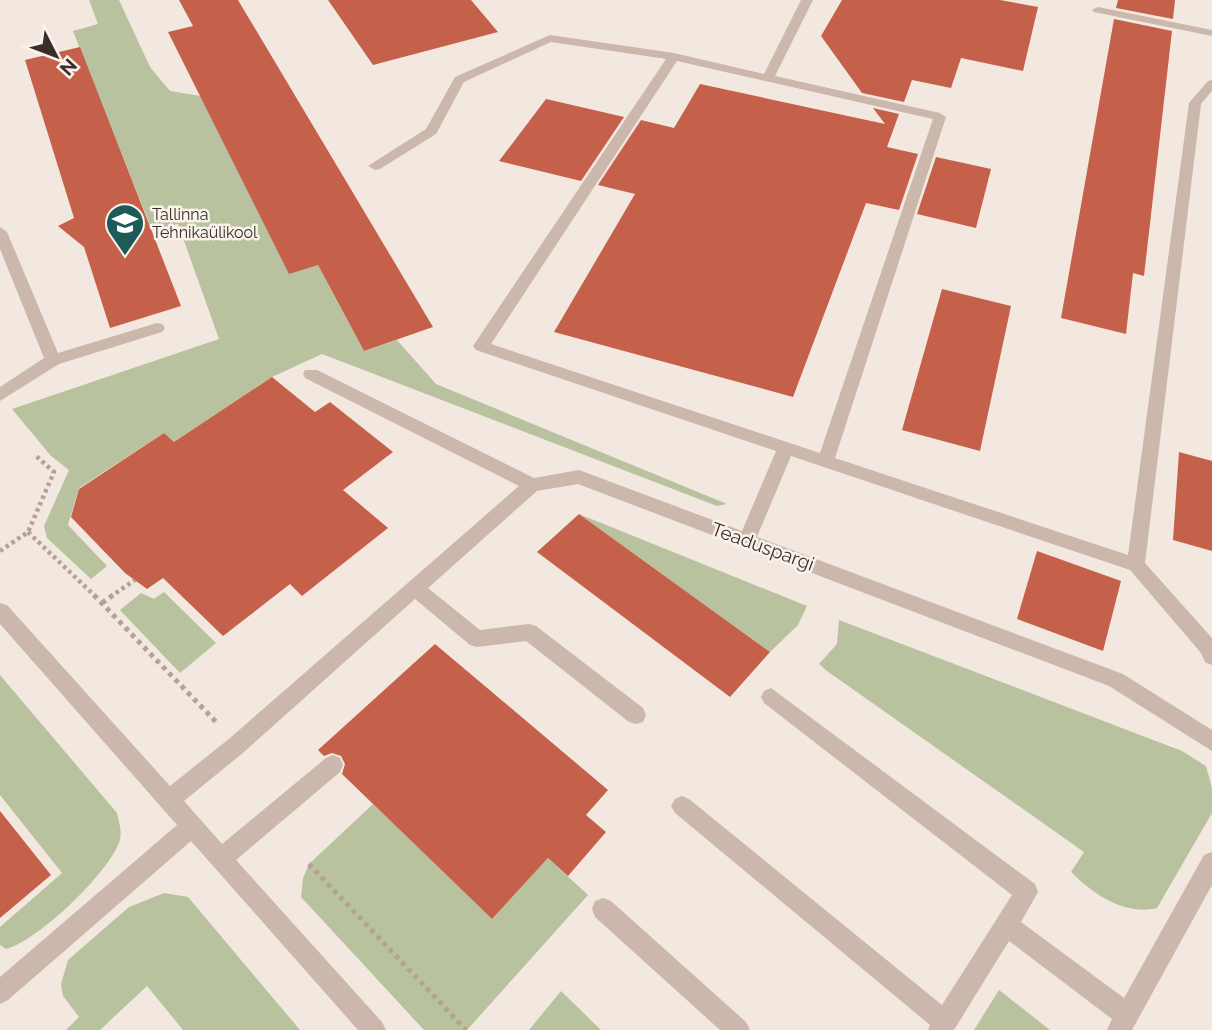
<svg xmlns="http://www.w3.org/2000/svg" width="1212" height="1030" font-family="Raleway,sans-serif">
  <rect width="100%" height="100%" fill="#f3e8df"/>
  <g fill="#b9c29f">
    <polygon points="89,0 119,0 150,67 170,91 201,96 318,265 364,351 397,340 436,384 727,504 717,506 322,354 272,377 174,442 164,433 79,488 68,525 107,566 91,579 47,538 44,526 69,470 51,456 12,409 219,339 178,224 152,230 73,31 98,24"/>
    <polygon points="579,514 807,606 798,625 770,652"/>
    <polygon points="164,592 216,643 180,673 120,610 141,593 154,599"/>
    <path d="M 839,620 L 1182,751 L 1206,766 L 1212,788 L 1212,813 L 1157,908 C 1125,916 1093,894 1071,872 L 1084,852 L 827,671 L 819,664 L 837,644 Z"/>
    <path d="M 0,675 L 117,813 C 119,822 122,831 120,840 C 110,872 38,941 6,949 L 0,945 L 0,927 L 62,873 L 0,795 Z"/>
    <polygon points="373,804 492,919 548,858 588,895 467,1030 424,1030 301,897 303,878 309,864"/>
    <polygon points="164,893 188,897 300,1030 183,1030 147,986 100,1030 66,1030 79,1017 63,996 61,984 68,960 129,907"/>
    <polygon points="999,990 1050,1030 974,1030"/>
    <polygon points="561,991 601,1030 529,1030"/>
  </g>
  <g fill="#c5604b">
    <polygon points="179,0 238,0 433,327 364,351 318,265 289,274 168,32 193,26"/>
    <polygon points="328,0 471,0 498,32 373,65"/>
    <polygon points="842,0 1000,0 1038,7 1023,71 961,58 951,88 912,80 904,102 862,93 821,36"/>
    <polygon points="1118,0 1175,0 1173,19 1116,8"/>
    <polygon points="1114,19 1172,31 1144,276 1133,273 1126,334 1061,318"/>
    <polygon points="80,47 181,306 110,328 84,247 58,226 74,218 25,60"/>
    <polygon points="700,84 885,124 873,108 899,114 887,147 918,154 899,210 866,203 793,397 554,332 635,194 598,185 641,120 674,128"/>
    <polygon points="546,99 624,117 581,181 499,161"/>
    <polygon points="936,157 991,169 976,228 917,214"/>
    <polygon points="942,289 1011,306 980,451 902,430"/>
    <polygon points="272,377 315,412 330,402 393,452 343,490 388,528 302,596 290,584 223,636 163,578 147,589 125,573 71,517 79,489 164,433 174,442"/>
    <polygon points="1179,452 1212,461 1212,551 1173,540"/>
    <polygon points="579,514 770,652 730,697 537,552"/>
    <polygon points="1037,551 1121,581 1103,651 1017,619"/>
    <polygon points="435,644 608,790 586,815 606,832 568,876 548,858 492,919 342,774 345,764 341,756 332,753 324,756 318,750"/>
    <polygon points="0,811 51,875 0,918"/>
  </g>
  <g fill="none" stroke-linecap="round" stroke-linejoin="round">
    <g stroke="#b7a195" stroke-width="4.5" stroke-dasharray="3.5 3.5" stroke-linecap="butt">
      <polyline points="28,532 96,597"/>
      <polyline points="0,551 28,532 54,472 35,455"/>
      <polyline points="110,597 135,580"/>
    </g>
    <g stroke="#b7a195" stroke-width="5" stroke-dasharray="4.5 4.5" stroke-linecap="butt">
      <polyline points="94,595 217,723"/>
      <polyline points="102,603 113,595"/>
      <polyline points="309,864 466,1030"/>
    </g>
    <g fill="#cbb7ab" fill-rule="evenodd">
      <path d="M 801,0 L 813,0 L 775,76 L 940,113 L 946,117 L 835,458 L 1128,555 L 1189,103 L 1208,81 L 1212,80 L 1212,91 L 1201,104 L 1145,563 L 1212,638 L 1212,665 L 1205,662 L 1201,653 L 1130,570 L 791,456 L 757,537 L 1123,674 L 1212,730 L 1212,751 L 1109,686 L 578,484 L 537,491 L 428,588 L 480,630 L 529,624 L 536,626 L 643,708 L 646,715 L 643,722 L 636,724 L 629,722 L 526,641 L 477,647 L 470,645 L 415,599 L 244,752 L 184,801 L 222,844 L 326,758 L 333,755 L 340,758 L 343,765 L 340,772 L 236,860 L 382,1022 L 386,1030 L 358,1030 L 191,841 L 8,1000 L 0,1004 L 0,977 L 177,825 L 0,624 L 0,603 L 7,605 L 170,786 L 230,738 L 519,486 L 305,378 L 303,374 L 305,370 L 317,370 L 534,478 L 579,470 L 742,531 L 776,451 L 476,350 L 473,346 L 666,59 L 551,42 L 464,82 L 436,134 L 380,169 L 375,170 L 368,166 L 426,129 L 455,77 L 550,35 L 674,53 L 764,74 ZM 677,61 L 933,119 L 820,453 L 491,344 Z"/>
      <polygon points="1098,7 1212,30 1212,36 1094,12 1092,10"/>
      <polygon points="0,227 7,232 58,353 157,323 162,324 165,328 162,332 59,364 0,401 0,387 44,358 0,249"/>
      <polygon points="771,688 1035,884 1038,892 1021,922 1124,998 1204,855 1212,852 1212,885 1132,1030 1107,1030 1112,1019 1009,941 954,1030 928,1030 930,1025 675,813 671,806 675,799 682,796 689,799 942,1005 1012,895 764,703 761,697 764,691"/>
      <polygon points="603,898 611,901 746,1022 750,1030 720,1030 595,917 592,909 595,901"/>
    </g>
  </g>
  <defs>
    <symbol id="university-pin" viewBox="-11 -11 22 30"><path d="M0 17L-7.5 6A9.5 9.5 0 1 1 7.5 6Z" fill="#1f5a5a" stroke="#faf3ec"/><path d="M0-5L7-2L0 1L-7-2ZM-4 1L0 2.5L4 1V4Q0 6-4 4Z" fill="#fff"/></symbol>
  </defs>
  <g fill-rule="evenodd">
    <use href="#university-pin" x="103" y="201" width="44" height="60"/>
  </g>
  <g text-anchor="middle" stroke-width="5" stroke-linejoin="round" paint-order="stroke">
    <g font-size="16" fill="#392e2a" stroke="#faf3ec" text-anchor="start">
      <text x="152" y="220">Tallinna<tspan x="152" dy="18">Tehnikaülikool</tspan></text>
    </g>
    <g font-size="19" fill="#392e2a" stroke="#faf3ec">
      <text transform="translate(763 546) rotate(20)" y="7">Teaduspargi</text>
    </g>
  </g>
  <g transform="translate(56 56) rotate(132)" stroke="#faf3ec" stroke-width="5" paint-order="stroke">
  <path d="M0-5L12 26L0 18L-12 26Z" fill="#392e2a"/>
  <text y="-10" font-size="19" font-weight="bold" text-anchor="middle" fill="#392e2a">N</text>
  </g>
</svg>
